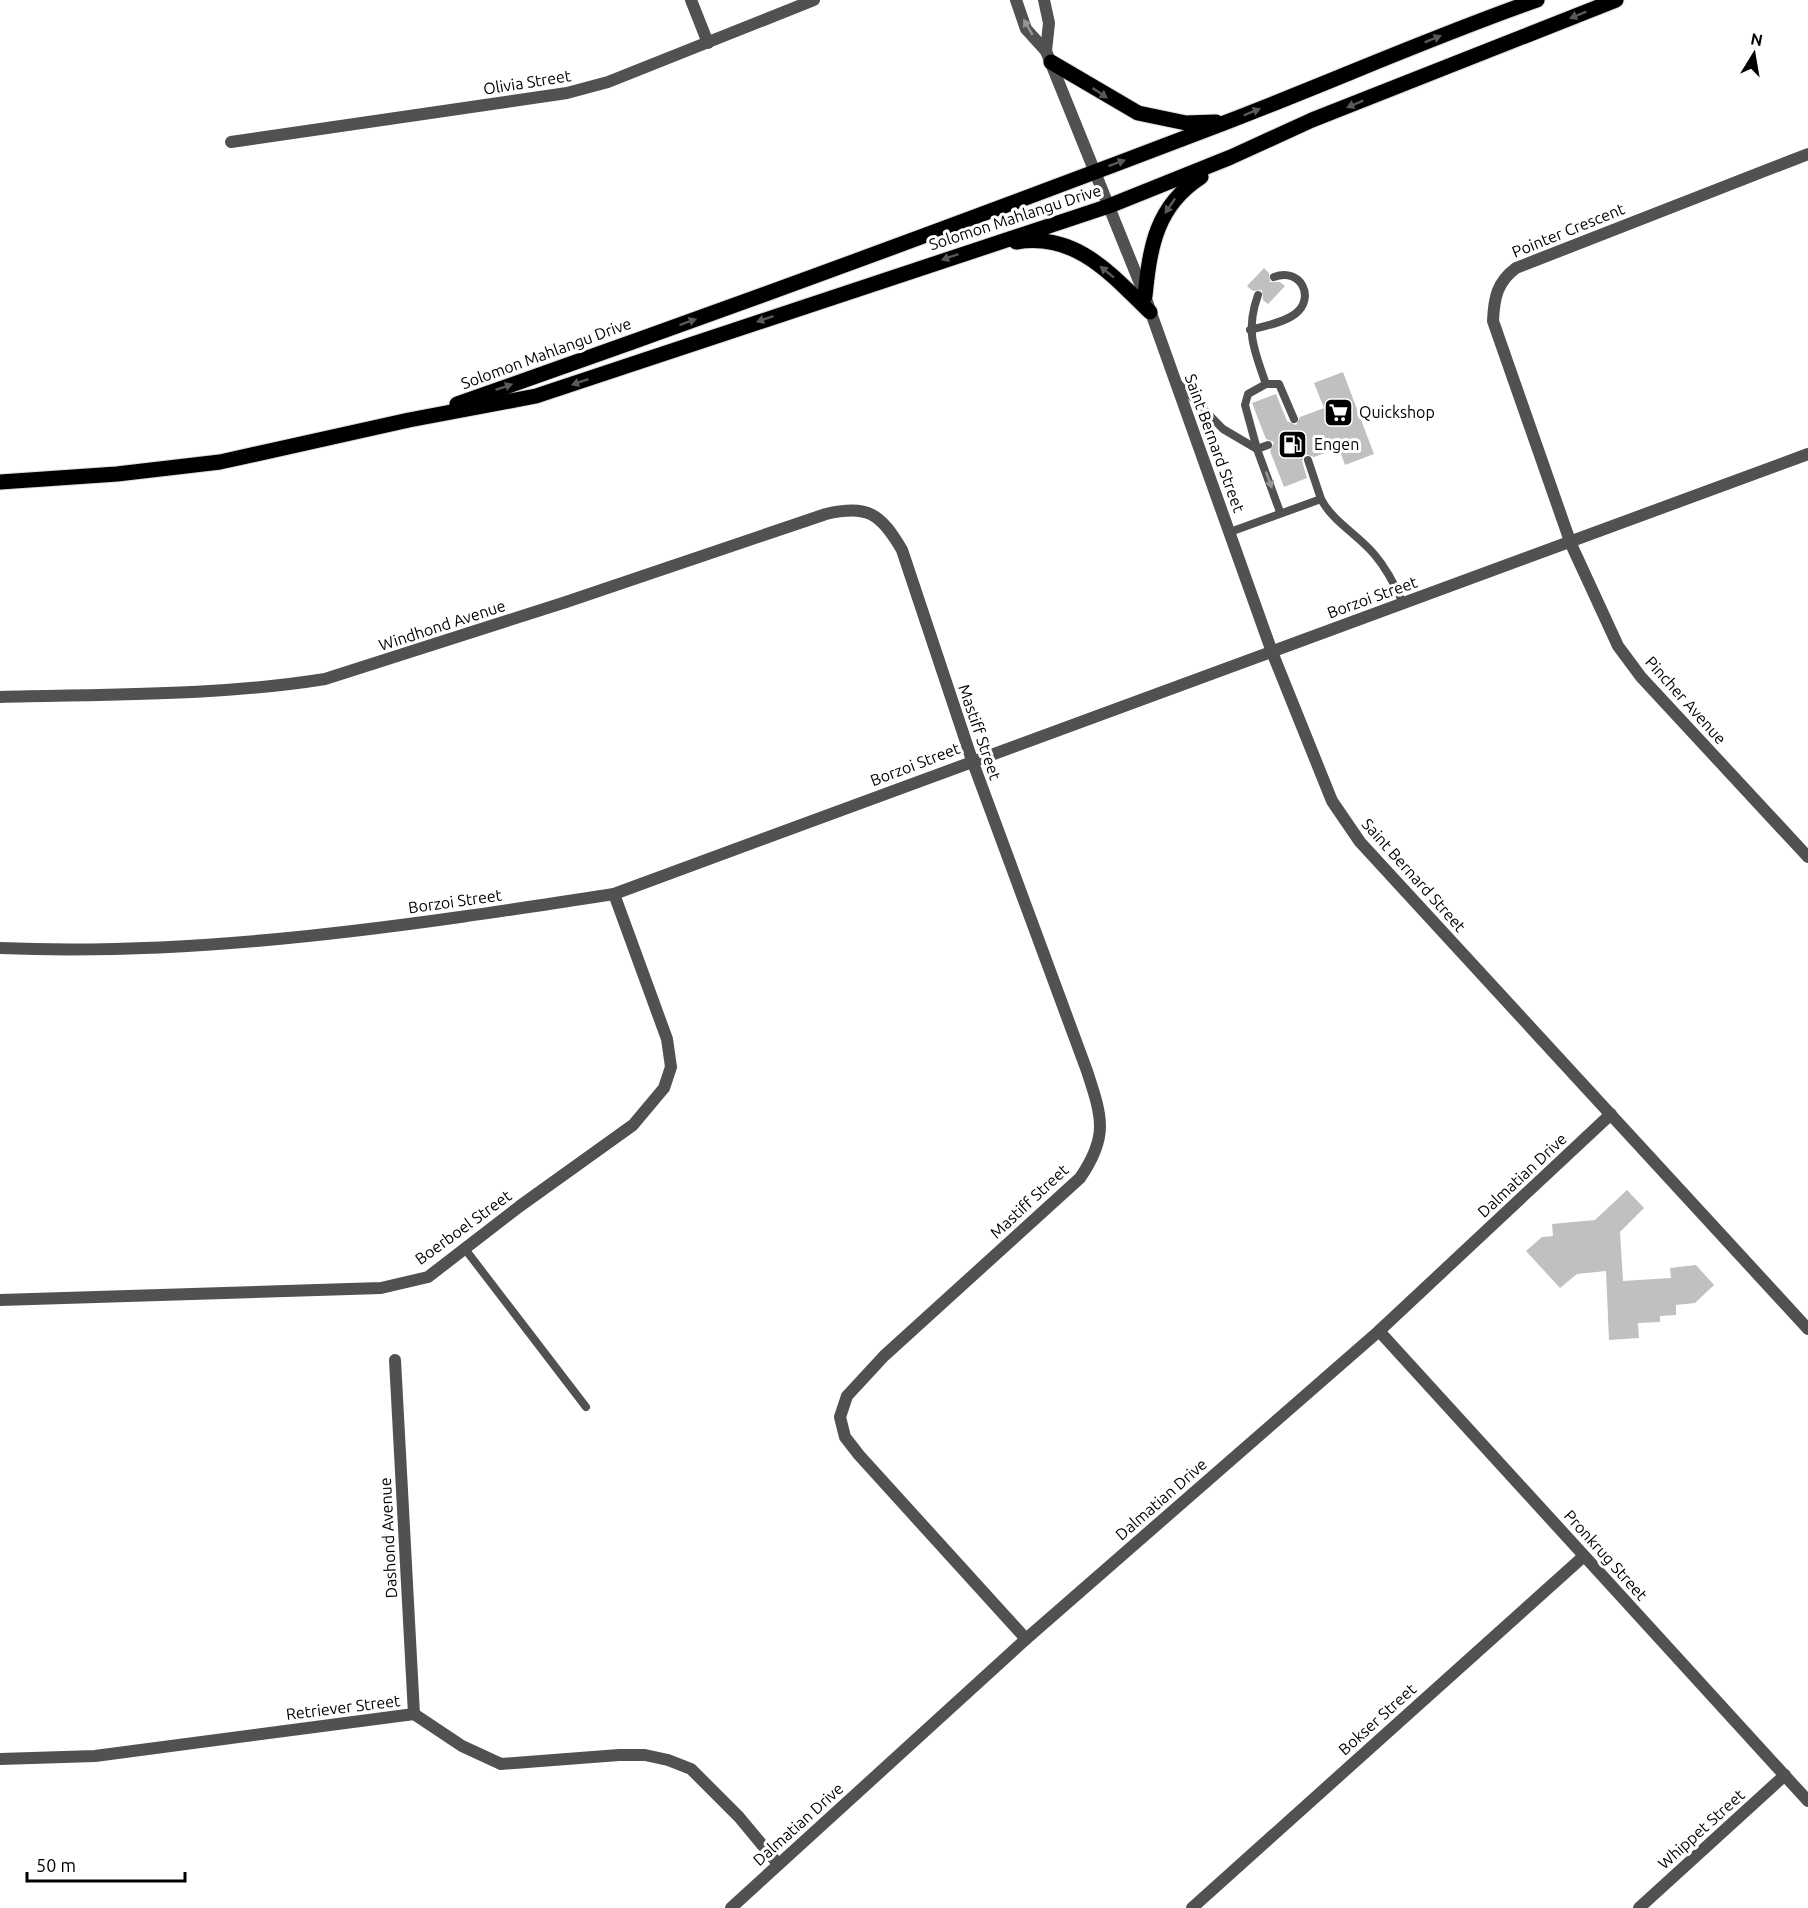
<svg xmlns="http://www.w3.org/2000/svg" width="1808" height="1908" font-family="Ubuntu,sans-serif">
  <rect width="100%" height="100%" fill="#fff"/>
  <g fill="#c0c0c0">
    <polygon points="1264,268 1269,273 1270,282 1280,282 1285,286 1268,304 1263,300 1262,290 1253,291 1247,286"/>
    <polygon points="1343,372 1374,454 1345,465 1339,448 1314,457 1305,454 1302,461 1307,478 1284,487 1270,451 1274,442 1266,439 1252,403 1276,394 1287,421 1296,425 1300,417 1324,408 1314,383"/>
    <polygon points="1627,1190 1644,1208 1620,1232 1623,1281 1671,1278 1670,1268 1696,1265 1714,1285 1695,1303 1676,1305 1676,1315 1660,1316 1660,1322 1638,1323 1639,1338 1609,1340 1606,1271 1577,1274 1560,1288 1526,1251 1542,1237 1553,1236 1552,1224 1595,1220"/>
  </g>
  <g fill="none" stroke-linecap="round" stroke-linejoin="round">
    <defs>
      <g id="primary">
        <polyline points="1051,62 1138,113 1186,123 1216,122"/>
        <path d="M 1016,242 C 1076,232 1111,274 1150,312"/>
        <path d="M 1145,296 C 1150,247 1156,206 1201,177"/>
        <path d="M 457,404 C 714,314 970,220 1224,123 C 1329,83 1431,37 1537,0"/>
        <polyline points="0,482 117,474 220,462 409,420 536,396 1109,206 1231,157 1312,120 1616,0"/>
      </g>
    </defs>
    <use href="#primary" stroke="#dbdbdb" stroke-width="17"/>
    <g stroke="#515151" stroke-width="8">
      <path d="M 1258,295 C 1245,331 1254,350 1266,384"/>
      <path d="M 1250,330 C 1264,326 1283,323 1295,314 C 1316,298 1301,267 1274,277"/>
      <polyline points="1177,382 1223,429 1257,449 1280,512"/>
      <polyline points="1268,445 1257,449 1245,405 1248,394 1266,384 1279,384 1294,419"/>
      <polyline points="1308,460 1321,499"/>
      <path d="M 1230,532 L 1321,499 C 1333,522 1357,534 1374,554 C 1387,569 1395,585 1403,603"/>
      <polyline points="465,1249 586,1407"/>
    </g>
    <g stroke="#515151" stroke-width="12">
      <polyline points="691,0 708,43"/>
      <polyline points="231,142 567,93 608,82 814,0"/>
      <path d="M 1808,154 L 1516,268 C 1497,282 1494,298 1493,321 L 1571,544 L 1618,646 L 1641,677 L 1808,857"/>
      <path d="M 0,697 C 108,694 219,696 325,679 L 566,602 L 826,514 C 868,504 881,514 902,550 L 972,760 L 1087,1071 C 1102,1117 1109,1136 1080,1178 L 884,1356 L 847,1396 L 840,1417 L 845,1437 L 859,1455 L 1026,1639"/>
      <path d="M 0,948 C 204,957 413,925 614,894 L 1808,454"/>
      <polyline points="0,1300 381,1288 428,1277 520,1206 633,1125 664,1088 671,1067 667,1039 614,894"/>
      <polyline points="1379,1331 1808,1801"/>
      <polyline points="395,1360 414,1714"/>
      <polyline points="0,1759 95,1756 414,1714 462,1746 501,1764 619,1755 645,1755 668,1760 691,1769 739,1817 778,1864"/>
      <polyline points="731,1908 1026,1639 1379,1331 1611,1114"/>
      <polyline points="1192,1908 1584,1556"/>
      <polyline points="1639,1908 1785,1775"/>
    </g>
    <g stroke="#515151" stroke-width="12">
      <polyline points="1016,0 1026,29 1046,51 1145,296 1272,652 1332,801 1360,842 1808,1329"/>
      <polyline points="1044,0 1049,23 1046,51"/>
    </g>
    <use href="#primary" stroke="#000" stroke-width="15"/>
  </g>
  <defs><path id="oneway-solid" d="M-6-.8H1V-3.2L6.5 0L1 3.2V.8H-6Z" transform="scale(1.5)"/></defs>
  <g fill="#595959">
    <use href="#oneway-solid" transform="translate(1578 15) rotate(158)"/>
    <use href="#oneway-solid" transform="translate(1433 39) rotate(-22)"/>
    <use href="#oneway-solid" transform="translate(1100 93) rotate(34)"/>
    <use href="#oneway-solid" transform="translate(1355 104) rotate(158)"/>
    <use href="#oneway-solid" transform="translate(1252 112) rotate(-22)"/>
    <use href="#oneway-solid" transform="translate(1117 163) rotate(-20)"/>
    <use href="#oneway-solid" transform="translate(1170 206) rotate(124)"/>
    <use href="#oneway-solid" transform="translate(950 257) rotate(161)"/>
    <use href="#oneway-solid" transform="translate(1107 272) rotate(-141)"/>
    <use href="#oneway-solid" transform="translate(765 319) rotate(161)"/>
    <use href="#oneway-solid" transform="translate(688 322) rotate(-20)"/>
    <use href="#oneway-solid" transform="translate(580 382) rotate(161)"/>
    <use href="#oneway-solid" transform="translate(504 387) rotate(-19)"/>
  </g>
  <g fill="#979797">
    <use href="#oneway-solid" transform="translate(1028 27) rotate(-120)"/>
    <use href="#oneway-solid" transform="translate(1269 480) rotate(70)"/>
  </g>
  <defs>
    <symbol id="supermarket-square" viewBox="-11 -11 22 22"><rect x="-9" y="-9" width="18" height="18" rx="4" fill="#000" stroke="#fff"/><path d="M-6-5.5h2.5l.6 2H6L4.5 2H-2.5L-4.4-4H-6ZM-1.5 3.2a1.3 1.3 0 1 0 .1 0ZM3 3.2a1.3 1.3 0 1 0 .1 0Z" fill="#fff"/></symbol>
    <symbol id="fuel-square" viewBox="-11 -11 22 22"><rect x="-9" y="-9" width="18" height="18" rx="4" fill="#000" stroke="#fff"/><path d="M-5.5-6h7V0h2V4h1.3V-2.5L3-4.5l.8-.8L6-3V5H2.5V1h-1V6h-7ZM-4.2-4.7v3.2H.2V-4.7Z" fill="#fff"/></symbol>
  </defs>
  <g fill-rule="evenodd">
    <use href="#supermarket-square" x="1322" y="396" width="33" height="33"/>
    <use href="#fuel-square" x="1276" y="428" width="33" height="33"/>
  </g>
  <g text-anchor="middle" stroke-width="6" stroke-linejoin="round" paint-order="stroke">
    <g font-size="16" fill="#000" stroke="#fff">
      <text transform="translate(527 82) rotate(-9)" y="6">Olivia Street</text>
      <text transform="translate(1015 217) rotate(-18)" y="6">Solomon Mahlangu Drive</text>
      <text transform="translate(1568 230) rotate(-22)" y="6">Pointer Crescent</text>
      <text transform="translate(546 353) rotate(-20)" y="6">Solomon Mahlangu Drive</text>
      <text transform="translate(1215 443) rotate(70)" y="6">Saint Bernard Street</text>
      <text transform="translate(1372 597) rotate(-20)" y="6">Borzoi Street</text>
      <text transform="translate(442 625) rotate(-18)" y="6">Windhond Avenue</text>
      <text transform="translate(1686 700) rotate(48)" y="6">Pincher Avenue</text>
      <text transform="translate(980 732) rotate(71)" y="6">Mastiff Street</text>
      <text transform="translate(915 764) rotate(-21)" y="6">Borzoi Street</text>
      <text transform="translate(1414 875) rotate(48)" y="6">Saint Bernard Street</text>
      <text transform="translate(455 901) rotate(-8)" y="6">Borzoi Street</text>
      <text transform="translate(1522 1175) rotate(-43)" y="6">Dalmatian Drive</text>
      <text transform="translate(1029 1201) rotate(-43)" y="6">Mastiff Street</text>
      <text transform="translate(463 1227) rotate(-36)" y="6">Boerboel Street</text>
      <text transform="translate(1161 1499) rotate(-41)" y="6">Dalmatian Drive</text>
      <text transform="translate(388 1538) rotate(-93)" y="6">Dashond Avenue</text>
      <text transform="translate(1606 1555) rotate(48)" y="6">Pronkrug Street</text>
      <text transform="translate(343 1707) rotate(-7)" y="6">Retriever Street</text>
      <text transform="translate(1377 1719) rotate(-42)" y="6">Bokser Street</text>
      <text transform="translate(798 1824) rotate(-42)" y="6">Dalmatian Drive</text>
      <text transform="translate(1701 1829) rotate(-42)" y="6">Whippet Street</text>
    </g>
    <g font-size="16" fill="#000" stroke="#fff" text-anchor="start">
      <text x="1359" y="418">Quickshop</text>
      <text x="1314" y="450">Engen</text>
    </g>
  </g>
  <g transform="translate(1754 54) rotate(11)" stroke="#ffffff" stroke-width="4.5" paint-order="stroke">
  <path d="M0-4.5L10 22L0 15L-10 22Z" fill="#000000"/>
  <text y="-9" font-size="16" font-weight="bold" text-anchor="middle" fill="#000000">N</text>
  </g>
  <path d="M27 1872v9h158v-9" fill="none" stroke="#000000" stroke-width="3"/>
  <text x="36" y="1872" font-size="18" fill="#000000" stroke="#ffffff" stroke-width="4.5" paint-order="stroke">50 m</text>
</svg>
